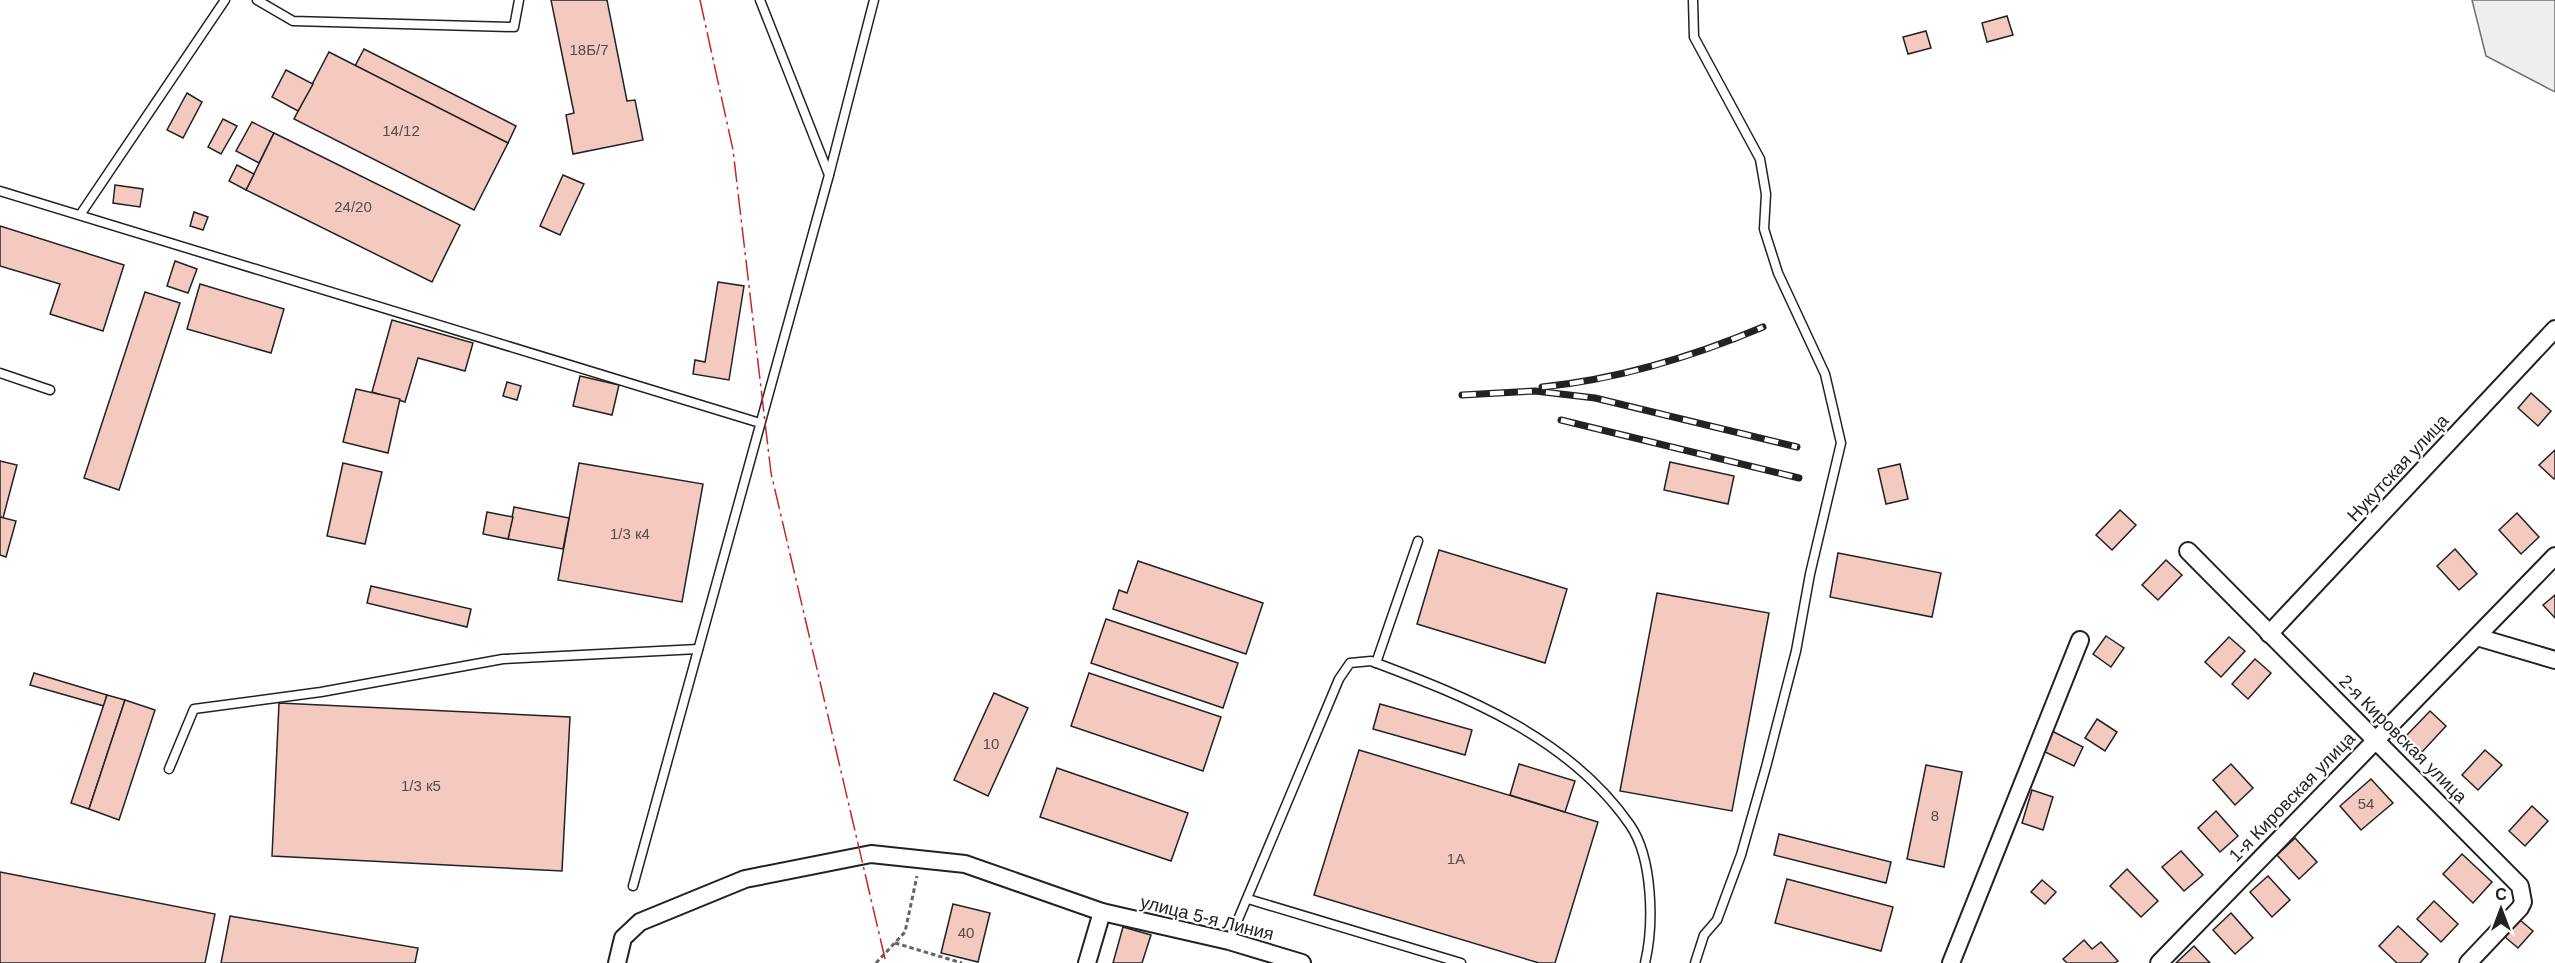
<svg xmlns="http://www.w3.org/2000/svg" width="2555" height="963" font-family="Arial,sans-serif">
  <rect width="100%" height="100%" fill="#fff"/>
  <polygon fill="#eee" stroke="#6f6f6f" stroke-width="1.5" points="2472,0 2555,0 2555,92 2486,56"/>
  <g fill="#f3c9c0" stroke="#222" stroke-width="1.5">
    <polygon points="551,0 607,0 627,101 635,100 643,140 573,154 566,115 574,113"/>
    <polygon points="2007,16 2013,35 1987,42 1982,23"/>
    <polygon points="1926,31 1931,48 1908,54 1903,37"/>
    <polygon points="364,49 516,126 508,143 355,66"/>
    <polygon points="329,52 508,143 474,210 294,119"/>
    <polygon points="286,70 313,84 298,111 272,97"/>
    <polygon points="187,93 202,102 183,138 167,130"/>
    <polygon points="223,119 237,126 221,154 208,147"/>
    <polygon points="252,122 274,133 259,163 236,151"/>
    <polygon points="274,133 460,225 432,282 246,190"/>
    <polygon points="237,165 254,174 246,190 229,181"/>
    <polygon points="563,175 584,184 560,235 540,226"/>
    <polygon points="115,185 143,189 140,207 113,203"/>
    <polygon points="194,212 208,217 203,230 190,226"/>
    <polygon points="0,226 124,265 103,331 50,314 60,284 0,266"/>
    <polygon points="175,261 197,269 188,293 167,286"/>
    <polygon points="718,282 744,286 729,380 693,374 695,360 705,362"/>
    <polygon points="200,284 284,309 271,353 187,329"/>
    <polygon points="145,292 180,303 119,490 84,478"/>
    <polygon points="392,320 473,343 465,371 418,358 405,402 372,392"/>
    <polygon points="580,376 619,385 612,415 573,406"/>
    <polygon points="507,382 521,386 517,400 503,396"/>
    <polygon points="356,389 400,399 388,453 343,442"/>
    <polygon points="2531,393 2551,411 2538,426 2518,408"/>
    <polygon points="2555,450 2555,478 2554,479 2539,465"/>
    <polygon points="0,461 17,465 3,518 0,517"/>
    <polygon points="1670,462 1734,476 1728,504 1664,490"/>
    <polygon points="343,463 382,472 365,544 327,536"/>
    <polygon points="579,463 703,484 682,602 558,580"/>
    <polygon points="1900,464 1908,499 1886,504 1878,469"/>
    <polygon points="514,507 569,518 563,549 508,539"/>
    <polygon points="2120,510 2136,525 2112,550 2096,535"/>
    <polygon points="487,512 513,517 508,539 483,534"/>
    <polygon points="2517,513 2539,537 2521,554 2499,530"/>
    <polygon points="0,517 16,521 6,557 0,555"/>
    <polygon points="2455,549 2477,574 2459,590 2437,566"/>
    <polygon points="1439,550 1567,589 1545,663 1417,624"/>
    <polygon points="1838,553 1941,573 1932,617 1830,597"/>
    <polygon points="2166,560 2182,575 2158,600 2142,585"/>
    <polygon points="1138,561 1263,603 1246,654 1113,609 1119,590 1127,593"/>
    <polygon points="371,586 471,609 467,627 367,603"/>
    <polygon points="1657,593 1769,613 1732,811 1620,791"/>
    <polygon points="2555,595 2555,618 2543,605"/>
    <polygon points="1106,619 1238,663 1223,708 1091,663"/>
    <polygon points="2106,636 2124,648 2111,667 2093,654"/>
    <polygon points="2229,637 2245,651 2221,677 2205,662"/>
    <polygon points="2255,659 2271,673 2248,699 2232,684"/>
    <polygon points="34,673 107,695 104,706 30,685"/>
    <polygon points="1089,673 1221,717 1203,771 1071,726"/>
    <polygon points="994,693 1028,708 988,796 954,780"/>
    <polygon points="107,695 125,700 89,809 71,803"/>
    <polygon points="125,700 155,710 119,820 89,809"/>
    <polygon points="279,703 570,717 562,871 272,856"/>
    <polygon points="1380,704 1472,730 1465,755 1373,729"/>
    <polygon points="2430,711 2446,726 2422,752 2406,736"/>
    <polygon points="2097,719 2117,732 2105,751 2085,738"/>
    <polygon points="2052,731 2083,747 2074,766 2043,751"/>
    <polygon points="1359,750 1598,822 1555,963 1539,963 1314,895"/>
    <polygon points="2485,750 2502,765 2478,790 2462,775"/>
    <polygon points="1519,764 1575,781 1565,812 1510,795"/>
    <polygon points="2231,764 2253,788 2235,805 2213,780"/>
    <polygon points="1926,765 1962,772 1944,867 1907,859"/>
    <polygon points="1057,768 1188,813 1171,861 1040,817"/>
    <polygon points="2371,779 2393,803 2361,830 2340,806"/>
    <polygon points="2032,790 2053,797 2043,830 2022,823"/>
    <polygon points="2532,806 2548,821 2525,846 2509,831"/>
    <polygon points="2216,811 2238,836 2220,852 2198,828"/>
    <polygon points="1779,834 1891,862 1886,883 1774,855"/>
    <polygon points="2295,838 2317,862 2299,879 2277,855"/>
    <polygon points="2181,851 2203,875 2184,891 2162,867"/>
    <polygon points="2462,854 2492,882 2473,903 2443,874"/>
    <polygon points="2127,869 2158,901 2141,917 2110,886"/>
    <polygon points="0,872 215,914 205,963 0,963"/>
    <polygon points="2268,876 2290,900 2272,917 2250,892"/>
    <polygon points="1787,879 1893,907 1881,951 1775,923"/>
    <polygon points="2042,880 2056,892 2045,904 2031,892"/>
    <polygon points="2434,901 2458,924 2441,942 2417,919"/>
    <polygon points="953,904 990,913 978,962 941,953"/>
    <polygon points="2231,913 2253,938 2235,954 2213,930"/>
    <polygon points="230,916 418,948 415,963 221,963"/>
    <polygon points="2520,920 2533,931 2518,948 2505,937"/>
    <polygon points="2398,926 2428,954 2420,963 2397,963 2379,946"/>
    <polygon points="1123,927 1151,935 1142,963 1113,963"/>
    <polygon points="2084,940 2092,949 2101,942 2118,961 2115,963 2067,963 2063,959"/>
    <polygon points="2194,946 2210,963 2176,963"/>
  </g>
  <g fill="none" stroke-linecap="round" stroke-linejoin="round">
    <defs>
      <g id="lane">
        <polyline points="257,0 293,21 514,27 519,0"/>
        <polyline points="1693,0 1694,37 1760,159 1766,194 1764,229 1778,273 1825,374 1841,443 1810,574 1796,651 1766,767 1741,855 1717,920 1704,935 1695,963"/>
        <polyline points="829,175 874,0"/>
        <polyline points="0,191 760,423"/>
        <polyline points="80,215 225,0"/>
        <polyline points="0,373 50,390"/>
        <polyline points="1376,663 1418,541"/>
        <polyline points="169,769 194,709 321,692 503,659 698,649"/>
        <polyline points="633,886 829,175 760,0"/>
        <polyline points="1248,899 1461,963"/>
        <path d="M 1229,941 L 1339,679 L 1350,663 L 1371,661 C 1467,697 1569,737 1630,825 C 1653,858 1654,925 1645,963"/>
      </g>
      <g id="street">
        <polyline points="2188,551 2520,886 2523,902 2520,908 2468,963"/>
        <polyline points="2269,634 2555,329"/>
        <polyline points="2477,637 2555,660"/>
        <polyline points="617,963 623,938 640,922 745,879 871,854 965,864 1102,912 1229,941 1302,963"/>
        <polyline points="1087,963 1102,912"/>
        <polyline points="1951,963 2080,640"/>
        <polyline points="2159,963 2555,556"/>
      </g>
    </defs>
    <use href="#lane" stroke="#222" stroke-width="11"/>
    <use href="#street" stroke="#222" stroke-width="20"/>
    <g stroke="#646464" stroke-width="3" stroke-dasharray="4.5 3" stroke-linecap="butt">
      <polyline points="895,943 962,963"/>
      <polyline points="876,963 905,932 917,876"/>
    </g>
    <use href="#lane" stroke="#fff" stroke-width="8"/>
    <use href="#street" stroke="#fff" stroke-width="16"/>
    <defs>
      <g id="rail">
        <path d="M 1542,387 C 1619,379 1692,357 1763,327"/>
        <polyline points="1462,395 1535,391 1595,398 1797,447"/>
        <polyline points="1561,420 1799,478"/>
      </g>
    </defs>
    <use href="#rail" stroke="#222" stroke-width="7"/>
    <use href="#rail" stroke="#fff" stroke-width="4.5" stroke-dasharray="14" stroke-linecap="butt"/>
    <polyline stroke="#c62828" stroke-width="1.5" stroke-dasharray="21 4.5 3 4.5" stroke-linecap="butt" points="700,0 733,150 771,473 886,963"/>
  </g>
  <g text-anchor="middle" stroke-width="4.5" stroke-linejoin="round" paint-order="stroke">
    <g font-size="15" fill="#564c4a">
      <text x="589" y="55">18Б/7</text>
      <text x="401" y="136">14/12</text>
      <text x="353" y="212">24/20</text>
      <text x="630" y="539">1/3 к4</text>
      <text x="991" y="749">10</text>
      <text x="421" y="791">1/3 к5</text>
      <text x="2366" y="809">54</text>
      <text x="1935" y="821">8</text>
      <text x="1456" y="864">1А</text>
      <text x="966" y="938">40</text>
    </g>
    <g font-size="18" fill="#222" stroke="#fff">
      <text transform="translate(2398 468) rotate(-47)" y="6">Нукутская улица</text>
      <text transform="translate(2403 739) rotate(45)" y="6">2-я Кировская улица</text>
      <text transform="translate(2292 797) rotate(-46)" y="6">1-я Кировская улица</text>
      <text transform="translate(1207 918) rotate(14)" y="6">улица 5-я Линия</text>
    </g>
  </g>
  <g transform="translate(2501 909)" stroke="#ffffff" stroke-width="4.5" paint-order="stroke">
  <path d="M0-4.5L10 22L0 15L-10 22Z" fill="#222222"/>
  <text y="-9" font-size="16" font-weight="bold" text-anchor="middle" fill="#222222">С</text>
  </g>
</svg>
